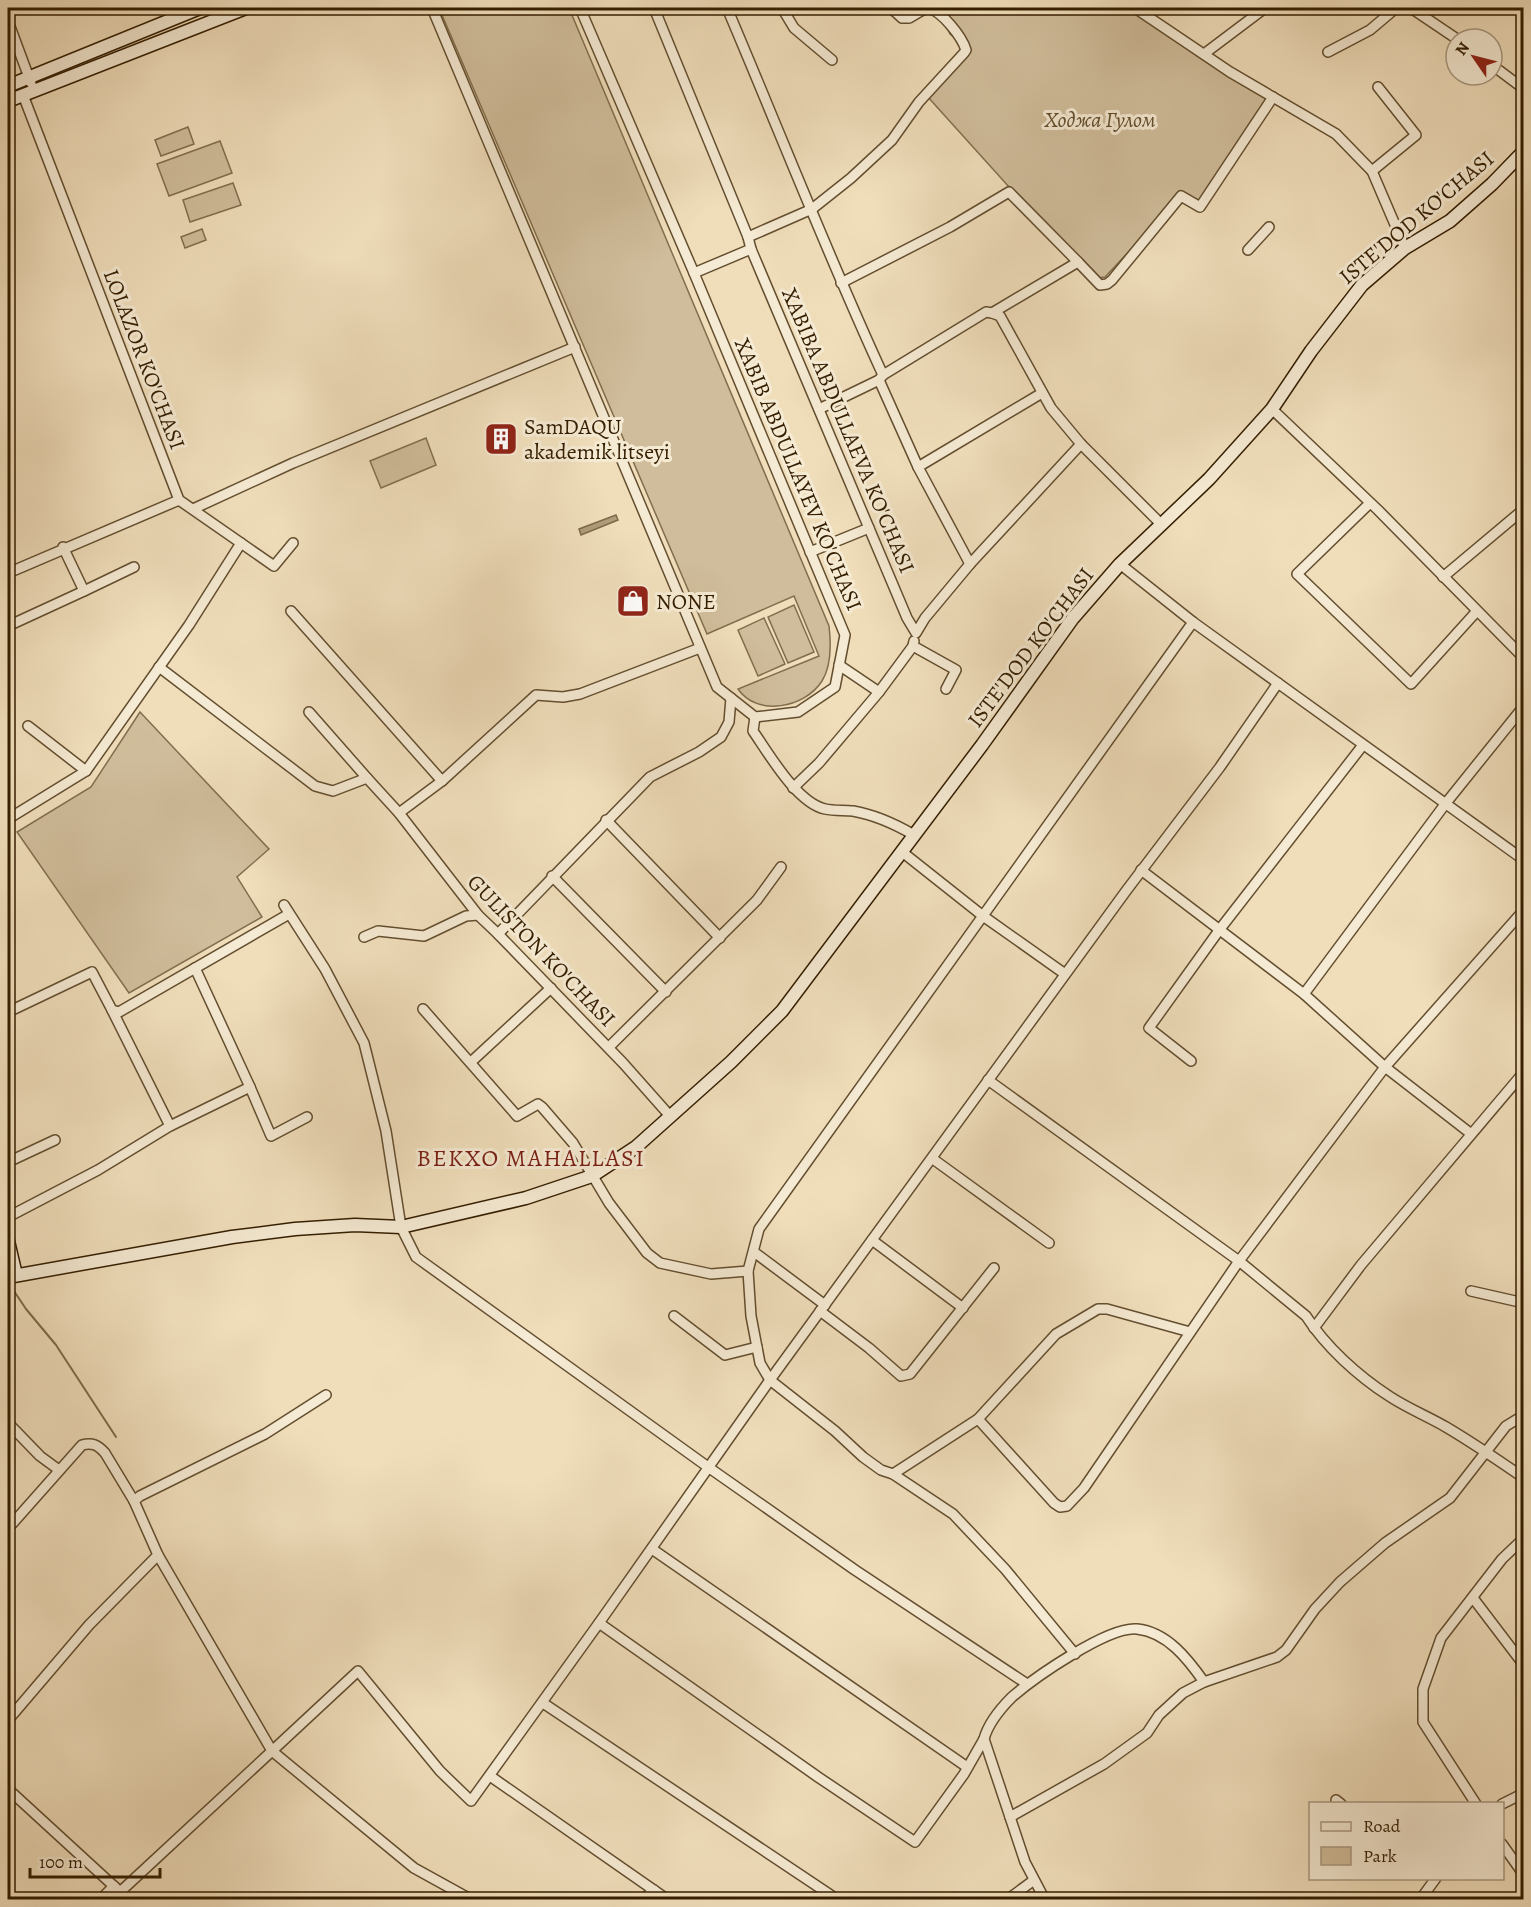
<svg xmlns="http://www.w3.org/2000/svg" width="1531" height="1907" font-family="Alegreya,serif">
  <rect width="100%" height="100%" fill="#f0debb"/>
  <filter id="stains"><feTurbulence type="fractalNoise" baseFrequency=".00333" numOctaves="4"/><feColorMatrix values="0 0 0 0 .2 0 0 0 0 .09 0 0 0 0 .02 0 0 0 .5 -.17"/></filter>
  <radialGradient id="worn" r=".72"><stop offset=".6" stop-color="#630" stop-opacity="0"/><stop offset="1" stop-color="#630" stop-opacity=".3"/></radialGradient>
  <g fill="#d0bd9b" stroke="#826e4e" stroke-width="1.5">
    <path d="M 439,8 L 569,8 L 829,626 C 831,643 832,665 822,681 C 805,708 757,717 738,689 L 819,656 L 794,596 L 707,634 Z"/>
    <polygon points="946,8 1135,8 1273,97 1200,207 1181,196 1105,277 1098,278 1047,229 927,96 969,49 950,34 940,12"/>
    <polygon points="188,127 194,144 161,156 155,140"/>
    <polygon points="220,141 232,173 169,196 157,164"/>
    <polygon points="233,183 241,205 190,222 183,200"/>
    <polygon points="202,229 206,240 185,248 181,237"/>
    <polygon points="426,438 436,465 381,488 370,461"/>
    <polygon points="794,605 814,652 788,663 768,617"/>
    <polygon points="764,618 785,664 758,676 738,630"/>
    <polygon points="140,712 269,849 237,877 262,917 129,993 17,832 91,787"/>
  </g>
  <polygon fill="#b09d7b" stroke="#7e6a4a" stroke-width="1.5" points="616,515 618,520 581,535 579,529"/>
  <g fill="none" stroke-linecap="round" stroke-linejoin="round">
    <polyline stroke="#7e6a4a" stroke-width="2" points="8,1282 26,1309 56,1345 116,1437"/>
    <defs>
      <g id="street">
        <polyline points="432,8 717,687 755,717 798,712 835,687 845,635 694,273 580,8"/>
        <polyline points="654,8 748,237 751,249 907,618 916,633 925,618 970,564 1081,444"/>
        <path d="M 727,8 C 779,130 827,254 883,375 L 879,380 L 918,467 L 970,564"/>
        <polyline points="782,8 794,28 832,60"/>
        <polyline points="891,8 902,18 909,18 926,8"/>
        <polyline points="1135,8 1230,72 1336,134 1372,171 1405,248"/>
        <polyline points="1411,8 1457,39"/>
        <polyline points="8,21 31,83"/>
        <polyline points="1328,52 1370,30 1396,8"/>
        <polyline points="1204,54 1265,8"/>
        <polyline points="1492,65 1524,89"/>
        <polyline points="23,95 179,500 274,566 293,543"/>
        <polyline points="1372,171 1416,135 1378,87"/>
        <path d="M 748,237 L 812,209 L 851,178 L 892,140 L 919,102 L 964,53 L 966,50 C 962,37 942,11 928,8"/>
        <polyline points="1248,250 1269,227"/>
        <polyline points="1078,262 1100,285 1107,284 1112,280 1181,196 1200,207 1273,97"/>
        <polyline points="694,273 751,249"/>
        <polyline points="841,283 950,227 1009,192 1078,262 992,313 986,312 883,375"/>
        <polyline points="992,313 1000,316 1051,408 1081,444 1160,523"/>
        <polyline points="819,409 879,380"/>
        <polyline points="1272,409 1378,510 1524,658"/>
        <polyline points="918,467 1042,393"/>
        <polyline points="1370,503 1297,574 1411,684 1477,611"/>
        <polyline points="193,509 293,463 575,347"/>
        <polyline points="810,552 869,528"/>
        <polyline points="1120,564 1193,622 1524,860"/>
        <polyline points="8,573 179,500"/>
        <polyline points="1443,577 1524,509"/>
        <polyline points="84,591 134,567"/>
        <polyline points="291,611 442,781"/>
        <polyline points="8,626 84,591 63,547"/>
        <polyline points="914,641 913,646 956,670 946,689"/>
        <polyline points="839,665 879,692 913,646"/>
        <polyline points="159,667 315,786 333,791 367,778 399,813 478,915 498,934 623,1063 670,1116"/>
        <polyline points="309,712 367,778"/>
        <path d="M 755,717 L 753,731 C 769,754 797,803 825,809 C 834,811 844,810 853,811 C 876,815 895,824 914,835"/>
        <polyline points="28,726 86,771"/>
        <polyline points="793,788 819,763 879,692"/>
        <polyline points="399,813 442,781 536,695 563,697 580,694 700,648"/>
        <polyline points="8,819 86,771 189,625 241,543"/>
        <polyline points="606,820 720,938"/>
        <polyline points="901,851 983,916 1065,974"/>
        <polyline points="1141,870 1304,994 1385,1067 1470,1133"/>
        <polyline points="552,876 666,992"/>
        <polyline points="284,905 325,969 364,1043 386,1131 401,1227 416,1257 708,1467 855,1570 1027,1684"/>
        <polyline points="498,934 650,777 699,752 721,737 729,722 731,698"/>
        <polyline points="364,937 378,931 424,936 466,916 478,915"/>
        <polyline points="1304,994 1446,803 1524,706"/>
        <polyline points="423,1009 517,1116 538,1104 542,1107 573,1143 609,1203 647,1253 660,1263 711,1274 748,1271"/>
        <polyline points="112,1010 170,1126"/>
        <polyline points="8,1012 92,972 112,1010 119,1012 289,914"/>
        <polyline points="609,1047 757,900 781,867"/>
        <polyline points="1191,1061 1149,1028 1220,929 1363,745"/>
        <polyline points="471,1062 551,988"/>
        <path d="M 988,1080 L 1239,1261 L 1306,1316 C 1326,1347 1358,1376 1389,1396 C 1407,1408 1427,1416 1446,1427 C 1473,1443 1498,1460 1524,1478"/>
        <polyline points="250,1087 271,1136 307,1117"/>
        <polyline points="933,1159 1049,1243"/>
        <polyline points="8,1162 55,1140"/>
        <polyline points="8,1217 98,1170 170,1126 250,1087 195,968"/>
        <polyline points="872,1240 963,1308"/>
        <polyline points="754,1252 825,1305"/>
        <polyline points="1471,1291 1524,1303"/>
        <polyline points="820,1311 869,1348 901,1376 910,1374 994,1268"/>
        <polyline points="674,1316 725,1355 757,1347"/>
        <polyline points="1314,1328 1361,1265 1524,1072"/>
        <polyline points="978,1419 1054,1503 1060,1507 1067,1506 1084,1488 1239,1261 1385,1067 1524,910"/>
        <polyline points="8,1423 40,1456 59,1470"/>
        <polyline points="893,1474 978,1419 1056,1334 1098,1309 1107,1309 1190,1332"/>
        <polyline points="134,1501 140,1496 265,1434 326,1395"/>
        <path d="M 12,1524 L 82,1445 C 92,1442 98,1445 105,1453 L 134,1501 L 158,1555 L 272,1751 L 120,1892"/>
        <polyline points="652,1549 967,1767"/>
        <polyline points="1473,1598 1524,1665"/>
        <polyline points="599,1623 818,1777 915,1842 964,1774 984,1739"/>
        <polyline points="1075,1654 1005,1569 953,1514 893,1474 881,1470 863,1457 835,1431 770,1380 760,1363 751,1316 748,1271 759,1229 1193,622"/>
        <polyline points="543,1703 838,1900"/>
        <polyline points="8,1720 89,1625 158,1555"/>
        <polyline points="490,1776 668,1900"/>
        <polyline points="8,1789 129,1900"/>
        <polyline points="1336,1800 1341,1804"/>
        <polyline points="1476,1804 1423,1722 1423,1689 1441,1638 1502,1559 1524,1538"/>
        <polyline points="1502,1804 1524,1793"/>
        <polyline points="1010,1817 1104,1764 1147,1733 1159,1715 1183,1693 1204,1682 1277,1657 1286,1650 1315,1609 1340,1582 1385,1543 1450,1498 1506,1426 1524,1415"/>
        <polyline points="1502,1844 1524,1875"/>
        <polyline points="100,1900 114,1886"/>
        <polyline points="472,1900 414,1868 272,1751 358,1671 440,1771 471,1801 599,1623 770,1380 1126,891 1220,767 1278,683"/>
        <polyline points="642,1900 654,1890"/>
        <polyline points="1007,1900 1034,1880"/>
        <path d="M 1045,1900 L 1025,1862 L 984,1739 C 988,1724 1001,1708 1012,1697 C 1034,1678 1108,1626 1137,1629 C 1167,1632 1188,1659 1204,1682"/>
        <polyline points="1420,1900 1436,1878"/>
      </g>
      <g id="secondary">
        <polyline points="8,86 200,8"/>
        <polyline points="8,101 246,8"/>
        <polyline points="8,1241 16,1275"/>
        <polyline points="8,1277 232,1237 295,1229 355,1225 401,1227 526,1198 592,1176 636,1147 731,1062 782,1011 982,745 1073,618 1120,564 1209,479 1272,409 1311,351 1362,285 1405,248 1450,221 1492,184 1524,151"/>
      </g>
    </defs>
    <use href="#street" stroke="#634e2f" stroke-width="12"/>
    <use href="#secondary" stroke="#341e00" stroke-width="15"/>
    <use href="#street" stroke="#f5ead3" stroke-width="9"/>
    <use href="#secondary" stroke="#f5ead3" stroke-width="12"/>
  </g>
  <defs>
    <symbol id="building-square" viewBox="-11 -11 22 22"><rect x="-9" y="-9" width="18" height="18" rx="4" fill="#8f2418" stroke="#f5ead3"/><path d="M-4-6H4V6H1V3H-1V6H-4ZM-2.5-4.3h1.7v1.8h-1.7ZM.8-4.3h1.7v1.8H.8ZM-2.5-1h1.7V.8h-1.7ZM.8-1h1.7V.8H.8Z" fill="#fff"/></symbol>
    <symbol id="shop-square" viewBox="-11 -11 22 22"><rect x="-9" y="-9" width="18" height="18" rx="4" fill="#8f2418" stroke="#f5ead3"/><path d="M-5-2.5h2.3a2.7 3.5 0 0 1 5.4 0H5L5.5 6h-11ZM-1.5-2.5h3a1.5 2.3 0 0 0-3 0Z" fill="#fff"/></symbol>
  </defs>
  <g fill-rule="evenodd">
    <use href="#building-square" x="482" y="420" width="38" height="38"/>
    <use href="#shop-square" x="614" y="582" width="38" height="38"/>
  </g>
  <g text-anchor="middle" stroke-width="6" stroke-linejoin="round" paint-order="stroke">
    <g font-size="22" font-style="italic" fill="#634e2e" stroke="#f5ead3">
      <text x="1100" y="127">Ходжа Гулом</text>
    </g>
    <g font-size="22" fill="#341e00" stroke="#f5ead3">
      <text transform="translate(1416 217) rotate(-40)" y="8">ISTE'DOD KO'CHASI</text>
      <text transform="translate(145 359) rotate(69)" y="8">LOLAZOR KO'CHASI</text>
      <text transform="translate(849 430) rotate(67)" y="8">XABIBA ABDULLAEVA KO'CHASI</text>
      <text transform="translate(799 474) rotate(67)" y="8">XABIB ABDULLAYEV KO'CHASI</text>
      <text transform="translate(1030 647) rotate(-53)" y="8">ISTE'DOD KO'CHASI</text>
      <text transform="translate(542 950) rotate(46)" y="8">GULISTON KO'CHASI</text>
    </g>
    <g font-size="22" fill="#341e00" stroke="#f5ead3" text-anchor="start">
      <text x="524" y="434">SamDAQU<tspan x="524" dy="25">akademik litseyi</tspan></text>
      <text x="656" y="609">NONE</text>
    </g>
    <g font-size="24" letter-spacing="1.5" fill="#7a1f14" stroke="#f5ead3">
      <text x="531" y="1166">BEKXO MAHALLASI</text>
    </g>
  </g>
  <rect width="1531" height="1907" fill="none" stroke="#f0debb" stroke-width="30"/>
  <rect x="9" y="9" width="1513" height="1889" fill="none" stroke="#341e00" stroke-width="3"/>
  <rect x="15" y="15" width="1501" height="1877" fill="none" stroke="#341e00" stroke-width="1.5"/>
  <rect x="1309" y="1802" width="195" height="78" fill="#f5ead3" stroke="#a8987f" stroke-width="1.5"/>
  <rect x="1321" y="1822" width="30" height="9" fill="#f5ead3" stroke="#a8987f" stroke-width="1.5"/>
  <text x="1363" y="1832" font-size="18" fill="#341e00">Road</text>
  <rect x="1321" y="1847" width="30" height="18" fill="#d0bd9b" stroke="#a8987f" stroke-width="1.5"/>
  <text x="1363" y="1862" font-size="18" fill="#341e00">Park</text>
  <g transform="translate(1474 57) rotate(305)"><circle r="28" fill="#f5ead3" stroke="#a8987f" stroke-width="1.5"/>
  <path d="M0-4.5L10 22L0 15L-10 22Z" fill="#8f2418"/>
  <text y="-9" font-size="16" font-weight="bold" text-anchor="middle" fill="#341e00">N</text>
  </g>
  <path d="M30 1868v9h130v-9" fill="none" stroke="#341e00" stroke-width="3"/>
  <text x="39" y="1868" font-size="18" fill="#341e00" stroke="#f5ead3" stroke-width="4.5" paint-order="stroke">100 m</text>
  <rect width="100%" height="100%" filter="url(#stains)"/>
  <rect width="100%" height="100%" fill="url(#worn)"/>
</svg>
